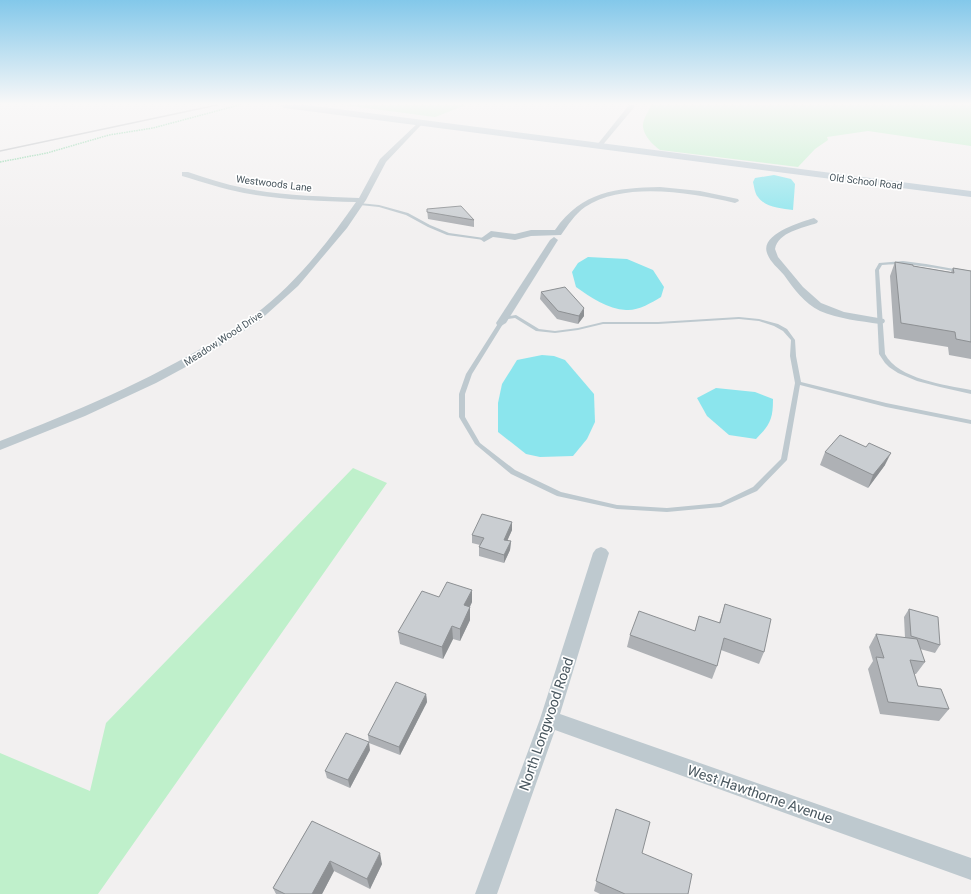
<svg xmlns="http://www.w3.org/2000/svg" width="971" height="894" font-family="Roboto,sans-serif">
  <rect width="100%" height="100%" fill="#f2f0f0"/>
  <g fill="#bff0cb">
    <polygon points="343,105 466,105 435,117"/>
    <path d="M 651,105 L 971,105 L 971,146 L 868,131 L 827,137 L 828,140 L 815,149 L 798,167 L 660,150 C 653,145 644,136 643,127 C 642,120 649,111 651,105 Z"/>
    <polygon points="353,468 387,483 98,894 0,894 0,753 90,791 106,723"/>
  </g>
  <g fill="#8be5ed">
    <path d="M 774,175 L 791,179 L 795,184 L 793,210 C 781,208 766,208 758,197 C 755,194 754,186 753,182 L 755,178 Z"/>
    <path d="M 588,257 L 627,259 L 653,270 L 664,287 L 661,297 C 651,303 638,311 626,310 C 608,309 590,297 576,287 L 572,272 L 578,263 Z"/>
    <polygon points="542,355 554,356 565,360 594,394 595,422 587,439 573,456 540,457 526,454 498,432 498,403 502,384 517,360"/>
    <path d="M 716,388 L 755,392 L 773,399 C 773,419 770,425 756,439 L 729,435 L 707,416 L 697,398 Z"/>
  </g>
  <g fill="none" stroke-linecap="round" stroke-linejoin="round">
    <polyline stroke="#76ce98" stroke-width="1.5" stroke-dasharray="1.5 1" stroke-linecap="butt" points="0,162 47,153 109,135 153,128 239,105"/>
    <g fill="#bec9cf" fill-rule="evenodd">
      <polygon points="359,203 379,205 408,213 430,225 449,233 484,238 486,239 484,240 447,235 428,227 406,215 379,207 360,205 359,205"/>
      <path d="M 903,261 L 926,264 L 971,272 L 971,274 C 942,270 912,262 882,265 L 879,270 L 885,354 C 898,379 945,385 971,390 L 971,394 L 940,387 L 917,381 L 898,373 L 889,367 L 885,363 L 879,354 L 875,270 L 879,263 Z"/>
      <path d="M 516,315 L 539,329 L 555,331 L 578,328 L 603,322 L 658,322 L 739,317 L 759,319 L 778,324 L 787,329 L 795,340 L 796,356 L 801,382 L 886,403 L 971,420 L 971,424 L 886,407 L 800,385 L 787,460 L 757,491 L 721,507 L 667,512 L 617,509 L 557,496 L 511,474 L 475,444 L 459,417 L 459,394 L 466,374 L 499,322 L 504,317 ZM 515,318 L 536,331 L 555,333 L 578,330 L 603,324 L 658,324 L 739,319 L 759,321 L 774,326 L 783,331 L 791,340 L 790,356 L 795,383 L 781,459 L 753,487 L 720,503 L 667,508 L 617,505 L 561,492 L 515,470 L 480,443 L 465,417 L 465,394 L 472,374 L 503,324 L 508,319 Z"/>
    </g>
    <g fill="#bec9cf" fill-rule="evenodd">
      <polygon points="629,105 636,105 601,147 597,147 597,145"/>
      <path d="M 421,120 L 423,121 L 423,123 L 386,162 L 366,200 L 347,228 L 298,286 L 258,322 L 193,363 L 156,383 L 85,416 L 0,450 L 0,441 C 76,411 147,382 217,339 C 228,332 239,326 250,318 C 292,288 327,244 356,202 C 319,201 281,200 244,193 C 223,189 203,182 182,176 L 182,172 L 188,172 C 206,178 224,184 244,188 C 282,196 321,196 359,198 L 380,159 Z"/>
      <path d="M 660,187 L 700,191 L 738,199 L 739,201 L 735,203 C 692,193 625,181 585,207 C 575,214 568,225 561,235 L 531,236 L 515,240 L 493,237 L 484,242 L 480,239 L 491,231 L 515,234 L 531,230 L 555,230 C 582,191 616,188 660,187 Z"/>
      <path d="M 814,218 L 818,221 L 817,223 C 803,228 778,232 775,249 L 778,257 L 803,287 L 821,303 L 844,312 L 884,319 L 885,321 L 884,323 L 880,324 C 860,321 839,319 820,311 C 804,303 794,289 784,275 C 778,268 770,262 767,253 C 760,234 801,222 814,218 Z"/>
      <polygon points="554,237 558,240 506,323 501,326 497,325 496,323 550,240"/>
      <polygon points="601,547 606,549 609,553 560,714 971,858 971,880 555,730 497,894 475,894 540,719 593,553 596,549"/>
    </g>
    <polygon fill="#becbd4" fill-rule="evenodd" points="280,105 307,105 971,191 971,197 284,108"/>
    <polyline stroke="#b2b6ba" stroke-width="1.5" points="0,151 217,105"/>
  </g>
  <g fill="#aeb1b5">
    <polygon points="427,209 474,220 474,227 428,219"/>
    <polygon points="895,262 913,266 951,272 953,268 971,271 971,359 949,355 948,347 894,338 890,276"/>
    <polygon points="541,292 584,316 578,324 557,319 540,299"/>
    <polygon points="825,452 885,465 868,488 820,465"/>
    <polygon points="512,522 512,530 507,541 511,541 510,550 504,563 479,556 479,547 480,545 472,543 472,535"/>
    <polygon points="439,597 472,602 470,607 470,620 460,641 453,639 443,659 400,644 398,632"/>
    <polygon points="725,604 764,652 759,664 721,650 717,666 712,679 627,647 630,635 695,631 699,616 719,623"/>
    <polygon points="909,609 940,645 935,653 920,649 925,662 916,674 914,674 918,686 949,709 939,721 880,714 868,669 873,661 869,647 876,634 905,638 904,617"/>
    <polygon points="426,694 427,702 400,755 369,743 368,735"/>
    <polygon points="370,750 350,788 327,778 325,771"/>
    <polygon points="616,809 642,853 688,894 600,894 594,891"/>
    <polygon points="312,821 382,864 370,889 334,871 322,894 276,894 273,888"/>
  </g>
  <g fill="#8d9093">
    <polygon points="584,308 584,316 578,324 579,316"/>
    <polygon points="891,453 885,465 868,488 873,475"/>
    <polygon points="512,522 512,530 504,548 504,540"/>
    <polygon points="511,541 510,550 504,563 504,555"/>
    <polygon points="472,590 472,602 464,618 464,605"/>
    <polygon points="470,607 470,620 460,641 460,629"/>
    <polygon points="452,626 453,639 443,659 442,647"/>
    <polygon points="426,694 427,702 400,755 399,747"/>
    <polygon points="369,742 370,750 350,788 348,780"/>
    <polygon points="380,853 382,864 370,889 367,879"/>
    <polygon points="330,861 334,871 322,894 312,894"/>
  </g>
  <g fill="#caced2" stroke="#8d9093">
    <polygon points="461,206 474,220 427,212 427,209"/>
    <polygon points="895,262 913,265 913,266 954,273 953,268 971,271 971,342 956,339 955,332 901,323"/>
    <polygon points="565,287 584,308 579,316 558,311 541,292"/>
    <polygon points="840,435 866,447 869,443 891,453 873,475 825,452"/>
    <polygon points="482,514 512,522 504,540 511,541 504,555 479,547 484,538 472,535"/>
    <polygon points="447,582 472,590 464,605 470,607 460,629 452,626 442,647 398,632 422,591 439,597"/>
    <polygon points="725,604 771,619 764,652 724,638 717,666 630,635 639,611 695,631 699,616 720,623"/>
    <polygon points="909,609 938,617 940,645 911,636"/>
    <polygon points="876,634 917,639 925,662 910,660 918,686 941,689 949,709 888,702 876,657 884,658"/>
    <polygon points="396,682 426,694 399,747 368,735"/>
    <polygon points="346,733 369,742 348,780 325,771"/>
    <polygon points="616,809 650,822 642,853 692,874 688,894 625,894 596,881"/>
    <polygon points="312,821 380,853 367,879 330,861 312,894 285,894 273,888"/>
  </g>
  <linearGradient id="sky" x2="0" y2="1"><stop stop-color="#83c8ea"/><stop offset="0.45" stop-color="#f9f8f8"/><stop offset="1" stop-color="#f9f8f8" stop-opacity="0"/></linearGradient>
  <rect width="971" height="231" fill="url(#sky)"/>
  <g text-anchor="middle" stroke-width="3.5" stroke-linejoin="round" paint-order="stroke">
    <g font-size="10" fill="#48565e" stroke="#fff">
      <text transform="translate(866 181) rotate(7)" y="4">Old School Road</text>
      <text transform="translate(274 183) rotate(7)" y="4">Westwoods Lane</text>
      <text transform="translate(223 338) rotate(-33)" y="4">Meadow Wood Drive</text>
    </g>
    <g font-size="14" fill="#48565e" stroke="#fff">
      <text transform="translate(546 724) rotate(-71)" y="5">North Longwood Road</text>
      <text transform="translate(760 794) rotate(19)" y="5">West Hawthorne Avenue</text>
    </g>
  </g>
</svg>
